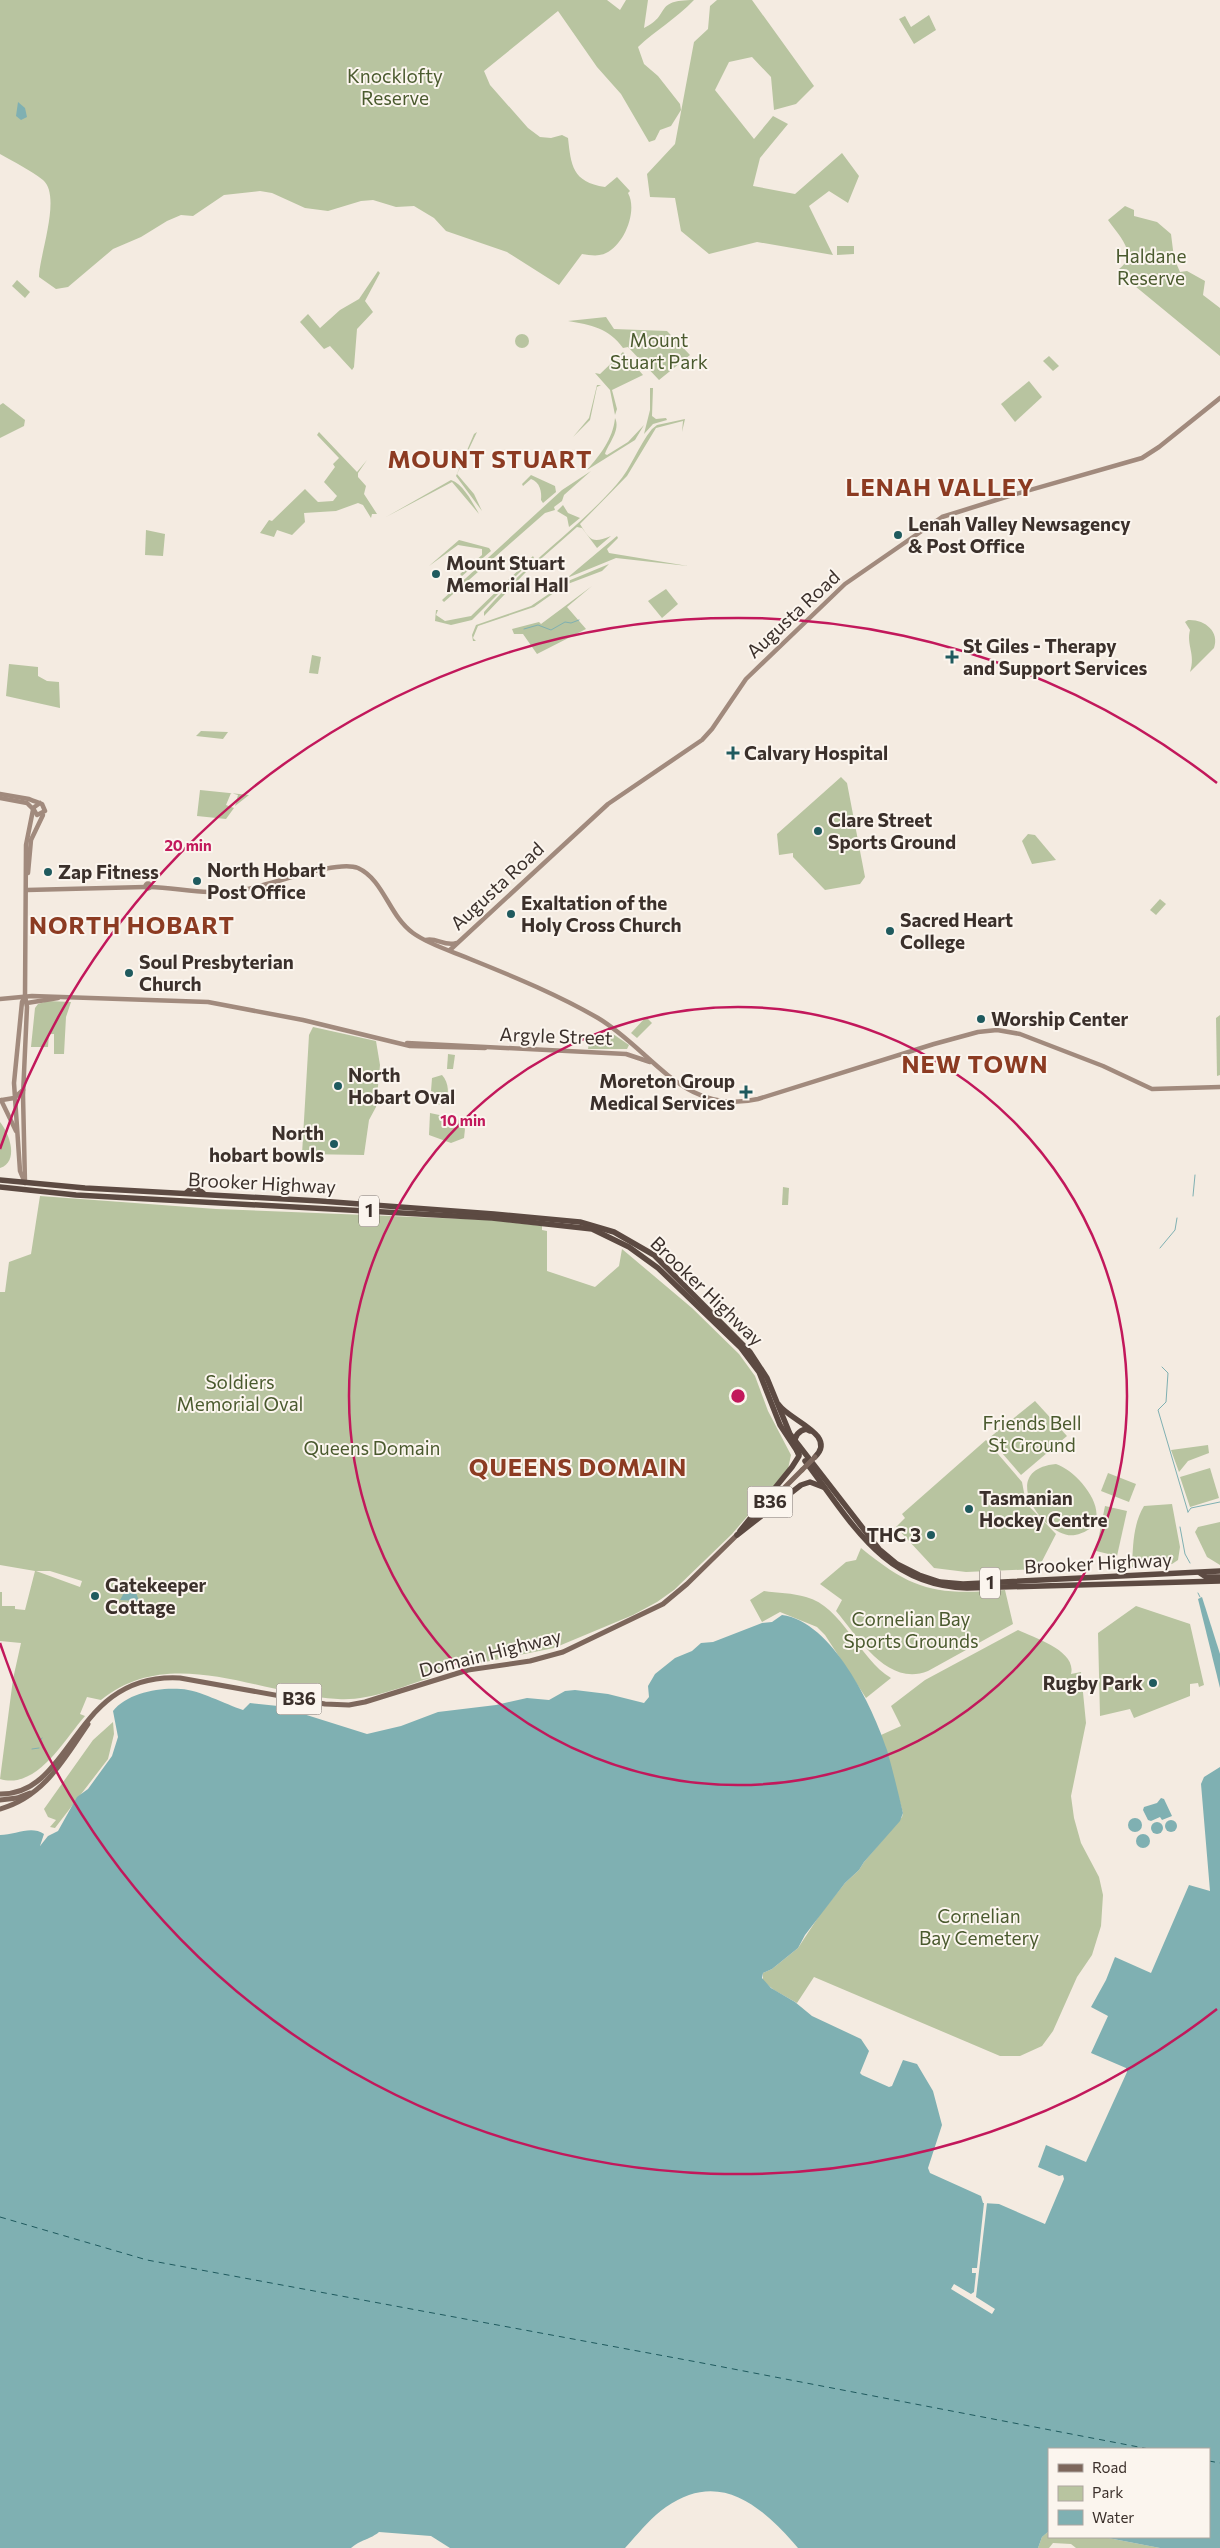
<svg xmlns="http://www.w3.org/2000/svg" width="1220" height="2548" font-family="Commissioner,sans-serif">
  <rect width="100%" height="100%" fill="#f4ebe1"/>
  <g fill="#b8c4a0" fill-rule="evenodd">
    <path d="M 0,0 L 607,0 L 620,10 L 626,0 L 648,0 L 644,28 C 672,15 652,0 694,0 C 677,18 656,30 638,47 L 644,64 L 658,76 L 680,104 L 681,110 L 671,126 L 660,130 L 655,140 L 649,142 L 621,94 L 597,67 L 558,11 L 484,71 L 490,85 L 528,128 L 540,137 L 551,138 L 562,135 L 568,138 C 571,165 572,182 605,187 L 617,177 L 630,191 L 628,193 C 638,211 624,245 606,253 C 598,257 590,255 582,254 L 559,285 L 507,252 L 446,231 L 434,218 L 414,206 L 396,207 L 373,200 L 361,201 L 328,211 L 305,208 L 272,193 L 260,191 L 224,195 L 193,216 L 181,215 L 167,221 L 141,237 L 113,249 L 68,287 L 56,289 L 39,277 C 39,256 62,196 43,180 C 30,170 14,162 0,154 Z"/>
    <polygon points="717,0 752,0 814,86 796,104 774,110 771,77 752,57 729,62 715,90 754,139 773,116 788,124 760,158 753,186 795,194 842,153 859,176 848,203 829,191 809,206 833,255 757,242 709,254 681,231 675,198 650,197 647,174 675,144 694,42 708,29 710,6"/>
    <polygon points="929,15 936,30 914,44 899,19 905,16 911,27"/>
    <path d="M 1125,206 L 1134,210 L 1134,216 L 1157,222 L 1171,234 L 1174,258 L 1180,272 L 1187,271 L 1205,281 L 1203,295 L 1220,308 L 1220,356 L 1124,277 L 1119,269 C 1139,254 1119,236 1108,220 Z"/>
    <polygon points="837,246 854,246 854,254 837,255"/>
    <polygon points="378,271 380,273 365,301 373,312 357,329 354,367 352,370 330,346 324,349 300,322 308,314 320,328 340,310 359,299"/>
    <polygon points="17,280 30,292 25,298 12,286"/>
    <path d="M 606,317 L 614,329 L 667,331 L 690,355 L 659,380 L 628,347 L 623,348 C 609,328 591,325 568,321 Z"/>
    <circle cx="522" cy="341" r="7"/>
    <polygon points="623,352 643,375 612,390 617,409 615,415 610,390 595,373 600,374"/>
    <polygon points="1049,356 1059,366 1053,371 1043,361"/>
    <polygon points="1029,381 1042,397 1015,422 1001,404"/>
    <polygon points="597,385 601,385 597,387 590,420 573,437 589,418"/>
    <polygon points="650,388 653,388 652,416 656,419 666,418 667,420 653,424 644,434 650,410"/>
    <polygon points="3,403 25,420 24,426 0,438 0,405"/>
    <path d="M 615,418 C 621,430 608,444 605,454 L 607,455 L 628,442 L 644,425 L 635,440 L 587,470 C 600,455 613,439 615,418 Z"/>
    <path d="M 685,419 L 682,432 L 683,421 L 656,428 L 627,476 L 580,524 C 591,542 593,543 611,536 L 597,548 L 582,528 L 577,527 L 526,572 L 484,616 L 484,612 C 524,565 577,530 617,484 C 632,467 638,446 652,429 L 657,425 Z"/>
    <polygon points="319,432 357,472 367,460 358,473 358,477 366,486 364,494 377,514 372,514 371,518 363,505 358,503 336,511 304,513 305,522 292,535 277,530 274,537 260,533 269,520 272,521 305,489 318,502 333,501 337,496 324,482 335,467 333,464 339,458 317,435"/>
    <polygon points="477,432 457,474 474,494 482,511 456,476 474,434"/>
    <polygon points="591,471 564,495 562,501 554,507 555,510 545,513 444,602 442,600 562,490"/>
    <path d="M 531,475 L 555,486 L 556,492 L 543,503 L 541,500 C 542,492 540,482 531,479 L 523,486 L 522,484 Z"/>
    <path d="M 451,480 C 463,484 473,503 479,514 L 452,482 L 386,517 Z"/>
    <polygon points="563,505 568,513 580,518 569,527 567,517 557,511"/>
    <polygon points="146,530 165,534 163,556 145,555"/>
    <polygon points="617,536 618,538 607,549 609,553 688,566 616,558 567,578"/>
    <polygon points="459,540 489,548 491,551 462,576 460,574 482,555 482,549 458,545 429,566"/>
    <polygon points="533,556 534,558 472,620 451,625 435,621 436,610 438,610 436,615 445,621 471,616"/>
    <polygon points="609,564 602,571 565,585 534,607 478,626 473,638 476,641 473,641 472,635 476,625 531,606 568,581"/>
    <polygon points="592,586 567,607 586,629 537,654 523,634 514,634 512,629 539,622 541,624"/>
    <polygon points="666,589 678,604 662,618 648,601"/>
    <path d="M 1188,620 C 1204,619 1220,631 1214,648 L 1190,672 C 1196,654 1186,645 1190,630 L 1185,622 Z"/>
    <polygon points="312,655 321,657 318,674 309,673"/>
    <polygon points="9,664 38,667 38,676 47,681 59,682 60,708 6,696"/>
    <polygon points="201,731 228,732 223,739 196,736"/>
    <polygon points="841,777 847,783 865,877 860,884 825,890 793,857 793,853 779,855 777,834"/>
    <polygon points="200,790 249,795 235,806 238,795 231,793 226,805 234,808 226,819 197,816"/>
    <polygon points="1028,834 1035,835 1056,860 1032,864 1022,841"/>
    <polygon points="1160,899 1166,904 1156,915 1150,910"/>
    <polygon points="48,1001 71,1002 66,1017 64,1054 54,1054 54,1034 49,1034 48,1047 31,1047 35,1008 38,1004"/>
    <polygon points="1220,1015 1220,1075 1217,1076 1216,1018"/>
    <polygon points="646,1017 652,1023 637,1038 631,1033"/>
    <polygon points="313,1027 376,1041 380,1065 376,1107 369,1120 364,1155 302,1154 309,1035"/>
    <polygon points="607,1033 613,1034 629,1045 627,1049 588,1049 589,1043"/>
    <polygon points="448,1054 455,1055 453,1069 447,1069"/>
    <path d="M 442,1075 C 449,1082 450,1096 444,1105 L 433,1104 L 434,1092 L 431,1091 L 432,1078 Z"/>
    <polygon points="430,1113 458,1119 465,1129 464,1138 451,1143 429,1135"/>
    <path d="M 0,1122 C 10,1134 19,1162 0,1168 Z"/>
    <polygon points="783,1187 789,1188 788,1205 782,1205"/>
    <path d="M 40,1196 L 216,1209 L 490,1220 L 542,1226 L 542,1230 L 547,1231 L 547,1271 L 595,1287 L 619,1266 L 622,1249 L 692,1308 L 739,1354 L 755,1376 L 768,1411 L 791,1455 L 788,1469 L 732,1534 L 674,1590 L 657,1602 L 633,1615 L 554,1648 L 485,1662 L 447,1665 L 431,1675 L 430,1678 C 401,1687 369,1701 338,1699 C 260,1695 171,1643 101,1700 L 87,1697 L 80,1714 L 85,1716 C 64,1740 37,1790 0,1779 L 13,1679 L 21,1643 L 0,1641 L 0,1592 L 2,1592 L 2,1606 L 15,1606 L 15,1609 L 25,1610 L 35,1571 L 0,1565 L 0,1292 L 5,1292 L 9,1262 L 31,1254 ZM 36,1571 L 50,1571 L 82,1581 L 80,1587 Z"/>
    <polygon points="1035,1401 1067,1436 1021,1475 989,1438"/>
    <polygon points="986,1440 1022,1482 1026,1503 1056,1534 1038,1569 966,1572 934,1568 896,1527 905,1518 902,1514"/>
    <polygon points="1208,1445 1209,1453 1188,1461 1179,1472 1171,1450"/>
    <path d="M 1056,1464 C 1081,1472 1122,1525 1075,1535 C 1047,1541 994,1470 1056,1464 Z"/>
    <polygon points="1210,1468 1219,1498 1190,1507 1180,1477"/>
    <polygon points="1108,1473 1136,1484 1129,1502 1101,1491"/>
    <path d="M 1172,1504 L 1180,1547 L 1178,1560 L 1172,1564 L 1132,1567 C 1133,1546 1133,1524 1144,1506 Z"/>
    <polygon points="1105,1506 1127,1511 1117,1556 1096,1551"/>
    <polygon points="1220,1522 1220,1565 1207,1557 1195,1532 1198,1527"/>
    <path d="M 861,1548 C 915,1592 936,1595 1005,1590 L 1013,1624 L 928,1671 C 887,1687 859,1638 836,1611 L 842,1600 L 820,1584 L 846,1562 L 856,1560 Z"/>
    <path d="M 764,1591 C 777,1593 793,1593 806,1597 C 842,1606 859,1659 891,1678 L 866,1698 L 825,1635 L 817,1627 L 780,1612 L 762,1622 L 750,1600 Z"/>
    <polygon points="1136,1606 1190,1624 1204,1685 1199,1687 1198,1683 1190,1684 1190,1696 1134,1718 1130,1709 1100,1716 1098,1633"/>
    <path d="M 1018,1630 C 1035,1638 1077,1651 1071,1674 L 1081,1672 L 1086,1723 L 1071,1796 L 1074,1818 L 1081,1843 L 1099,1877 L 1103,1895 L 1101,1926 L 1092,1955 L 1077,1977 L 1053,2031 L 1042,2046 L 1020,2056 L 1000,2056 L 814,1977 L 797,2003 L 774,1990 L 763,1981 L 763,1973 L 772,1969 L 798,1948 L 821,1913 L 845,1883 L 859,1870 L 864,1862 L 902,1817 L 903,1813 L 881,1735 L 901,1726 L 891,1706 L 925,1680 Z"/>
    <polygon points="113,1722 114,1734 108,1759 55,1828 50,1827 56,1820 48,1817 44,1809 93,1740"/>
    <polygon points="1049,2531 1049,2537 1103,2537 1160,2548 1076,2548 1071,2544 1053,2543 1049,2548 1038,2548 1042,2537"/>
  </g>
  <g fill="#7fb0b2">
    <polygon points="18,102 25,108 27,117 21,120 16,116"/>
    <polygon points="132,1581 139,1601 120,1600 130,1582"/>
    <polygon points="1202,1597 1220,1654 1220,1688 1198,1599"/>
    <path d="M 782,1615 C 832,1621 873,1707 887,1750 C 893,1771 898,1792 903,1813 L 900,1821 L 864,1862 L 859,1870 L 845,1883 L 805,1935 L 798,1948 L 772,1969 L 763,1973 L 762,1978 L 771,1988 L 795,2002 L 812,2016 L 861,2039 L 869,2051 L 860,2073 L 862,2075 L 889,2087 L 892,2086 L 903,2060 L 917,2064 L 933,2091 L 942,2125 L 928,2168 L 930,2173 L 981,2196 L 983,2203 L 999,2204 L 1045,2224 L 1064,2179 L 1063,2175 L 1059,2176 L 1038,2167 L 1046,2145 L 1086,2162 L 1127,2072 L 1126,2068 L 1091,2053 L 1108,2016 L 1091,2007 L 1106,1980 L 1115,1957 L 1151,1973 L 1189,1885 L 1210,1891 L 1201,1784 L 1204,1777 L 1220,1767 L 1220,2548 L 1160,2548 L 1103,2537 L 1209,2537 L 1209,2449 L 1049,2449 L 1049,2531 L 1042,2537 L 1038,2548 L 798,2548 C 762,2506 720,2469 666,2507 C 650,2518 638,2534 625,2548 L 450,2548 L 431,2536 L 379,2532 C 371,2539 360,2540 351,2548 L 0,2548 L 0,1835 C 15,1835 31,1825 44,1834 L 40,1846 L 48,1836 L 58,1831 L 77,1797 L 88,1789 L 112,1756 L 118,1737 L 113,1711 C 127,1693 159,1687 181,1689 C 199,1690 225,1704 243,1710 L 250,1703 L 278,1706 L 367,1734 L 401,1726 L 438,1712 L 496,1705 L 527,1698 L 549,1700 L 565,1691 L 575,1690 L 608,1694 L 644,1703 L 649,1697 L 648,1686 L 655,1674 L 675,1658 L 692,1651 L 701,1643 L 713,1642 L 762,1623 L 772,1622 Z"/>
    <polygon points="1161,1798 1164,1799 1172,1816 1162,1820 1160,1817 1151,1821 1148,1820 1143,1810 1144,1807 1157,1803"/>
    <circle cx="1135" cy="1825" r="7"/>
    <circle cx="1171" cy="1826" r="6"/>
    <circle cx="1157" cy="1828" r="6"/>
    <circle cx="1143" cy="1841" r="7"/>
  </g>
  <polygon fill="#f4ebe1" points="984,2203 987,2203 976,2297 995,2309 992,2314 951,2289 954,2284 971,2294 974,2292 976,2273 972,2273 972,2268 977,2268"/>
  <g fill="none" stroke-linecap="round" stroke-linejoin="round">
    <g stroke="#7fb0b2" stroke-width="1">
      <polyline points="524,629 538,625 551,630 565,622 571,623 579,620"/>
      <polyline points="1193,1196 1195,1175"/>
      <polyline points="1160,1248 1175,1230 1177,1218"/>
      <polyline points="1162,1367 1168,1373 1166,1402 1158,1410 1188,1512"/>
      <polyline points="1188,1512 1191,1508 1220,1502"/>
      <polyline points="1180,1527 1185,1554 1190,1563"/>
      <polyline points="1198,1593 1200,1597"/>
      <polyline points="40,1741 42,1738"/>
      <polyline points="32,1749 39,1748"/>
    </g>
    <g stroke="#1f5a5e" stroke-width="1" stroke-dasharray="6 5" stroke-linecap="butt">
      <polyline points="0,2217 147,2260 697,2362 1149,2449"/>
      <polyline points="1209,2461 1220,2463"/>
    </g>
    <g stroke="#a18a7d" stroke-width="4.5">
      <path d="M 0,794 L 29,799 C 33,801 37,802 42,804 L 45,811 L 37,815 L 33,808 L 40,803"/>
      <polyline points="0,798 27,803 33,809"/>
      <polyline points="28,873 31,840 43,815"/>
      <circle cx="148" cy="886" r="2.5"/>
      <path d="M 150,887 C 178,888 209,895 237,891 C 265,888 335,859 358,868 C 384,880 389,916 413,933 C 431,946 455,952 475,961 C 517,978 558,995 598,1018 C 653,1051 683,1116 758,1099 L 934,1044 L 978,1032 L 997,1030 L 1020,1034 L 1103,1066 L 1152,1089 L 1220,1087"/>
      <polyline points="27,890 145,887"/>
      <path d="M 426,940 C 436,937 445,947 456,943"/>
      <polyline points="450,950 608,804 702,740 712,729 746,679 845,584 942,517 1009,496 1142,458 1159,447 1220,398"/>
      <polyline points="25,996 27,1007 23,1095 25,1183"/>
      <polyline points="0,999 32,996 208,1002 303,1020 410,1046 485,1048"/>
      <polyline points="27,1003 58,998"/>
      <polyline points="407,1043 626,1054 650,1062"/>
      <polyline points="1,1100 16,1131"/>
      <polyline points="2,1100 14,1098 23,1090"/>
      <polyline points="25,1183 20,1171 14,1083 22,1002 25,996 26,845 33,810"/>
    </g>
    <g stroke="#7d675c" stroke-width="5">
      <polyline points="752,1520 802,1470"/>
      <path d="M 0,1794 C 74,1795 72,1672 180,1678 L 325,1704 L 349,1705 L 365,1702 L 468,1670 L 530,1661 L 563,1652 L 663,1604 L 687,1584 L 739,1533"/>
      <polyline points="0,1800 17,1798 30,1793"/>
      <path d="M 0,1809 C 44,1797 64,1759 88,1724"/>
    </g>
    <g stroke="#5c4a42" stroke-width="5.5">
      <polyline points="0,1180 85,1188 320,1201 494,1214 580,1222 614,1232 654,1255 750,1352 767,1378 790,1434 879,1549 897,1564 919,1575 940,1582 963,1584 1220,1571"/>
      <polyline points="0,1187 76,1195 492,1218 592,1229 629,1247 658,1268 741,1348 759,1372 780,1425 799,1454"/>
      <polyline points="186,1193 194,1186 203,1193"/>
      <path d="M 779,1405 C 789,1420 838,1435 815,1457"/>
      <path d="M 795,1442 C 795,1435 799,1431 806,1429 L 810,1431"/>
      <path d="M 805,1461 C 851,1521 883,1586 967,1588 L 1220,1581"/>
      <polyline points="740,1531 792,1467 799,1456 797,1451"/>
      <polyline points="737,1535 801,1485 810,1482 823,1487"/>
      <polyline points="1200,1573 1206,1577 1220,1577"/>
    </g>
    <polyline stroke="#7d675c" stroke-width="5" points="802,1470 815,1457"/>
  </g>
  <g fill="none" stroke="#c2185b" stroke-width="2.5">
    <circle cx="738" cy="1396" r="389"/>
    <path d="M1217 2009A778 778 0 0 1 0 1643M0 1149A778 778 0 0 1 1217 783"/>
  </g>
  <g fill="#1f5a5e" stroke="#fbf5ee" stroke-width="2">
    <circle cx="898" cy="535" r="5"/>
    <circle cx="436" cy="574" r="5"/>
    <path d="M949.5 649.5h5v5h5v5h-5v5h-5v-5h-5v-5h5z"/>
    <path d="M730.5 745.5h5v5h5v5h-5v5h-5v-5h-5v-5h5z"/>
    <circle cx="818" cy="831" r="5"/>
    <circle cx="48" cy="872" r="5"/>
    <circle cx="197" cy="881" r="5"/>
    <circle cx="511" cy="914" r="5"/>
    <circle cx="890" cy="931" r="5"/>
    <circle cx="129" cy="973" r="5"/>
    <circle cx="981" cy="1019" r="5"/>
    <circle cx="338" cy="1086" r="5"/>
    <path d="M743.5 1084.5h5v5h5v5h-5v5h-5v-5h-5v-5h5z"/>
    <circle cx="334" cy="1144" r="5"/>
    <circle cx="969" cy="1509" r="5"/>
    <circle cx="931" cy="1535" r="5"/>
    <circle cx="95" cy="1596" r="5"/>
    <circle cx="1153" cy="1683" r="5"/>
  </g>
  <g text-anchor="middle" stroke-width="4" stroke-linejoin="round" paint-order="stroke">
    <g fill="#fbf5ee" stroke="#756b66" stroke-width="1">
      <rect x="359" y="1195.5" width="20" height="31" rx="4"/>
      <rect x="747.5" y="1486.5" width="45" height="31" rx="4"/>
      <rect x="980" y="1567.5" width="20" height="31" rx="4"/>
      <rect x="276.5" y="1683.5" width="45" height="31" rx="4"/>
    </g>
    <g font-size="18" font-weight="bold" fill="#3b302b">
      <text x="369" y="1217">1</text>
      <text x="770" y="1508">B36</text>
      <text x="990" y="1589">1</text>
      <text x="299" y="1705">B36</text>
    </g>
    <g font-size="19" fill="#4a5a2e" stroke="#fbf5ee">
      <text x="395" y="83">Knocklofty<tspan x="395" dy="22">Reserve</tspan></text>
      <text x="1151" y="263">Haldane<tspan x="1151" dy="22">Reserve</tspan></text>
      <text x="659" y="347">Mount<tspan x="659" dy="22">Stuart Park</tspan></text>
      <text x="240" y="1389">Soldiers<tspan x="240" dy="22">Memorial Oval</tspan></text>
      <text x="1032" y="1430">Friends Bell<tspan x="1032" dy="22">St Ground</tspan></text>
      <text x="372" y="1455">Queens Domain</text>
      <text x="911" y="1626">Cornelian Bay<tspan x="911" dy="22">Sports Grounds</tspan></text>
      <text x="979" y="1923">Cornelian<tspan x="979" dy="22">Bay Cemetery</tspan></text>
    </g>
    <g font-size="19" font-weight="bold" fill="#3b302b" stroke="#fbf5ee" text-anchor="start">
      <text x="908" y="531">Lenah Valley Newsagency<tspan x="908" dy="22">&amp; Post Office</tspan></text>
      <text x="446" y="570">Mount Stuart<tspan x="446" dy="22">Memorial Hall</tspan></text>
      <text x="963" y="653">St Giles - Therapy<tspan x="963" dy="22">and Support Services</tspan></text>
      <text x="744" y="760">Calvary Hospital</text>
      <text x="828" y="827">Clare Street<tspan x="828" dy="22">Sports Ground</tspan></text>
      <text x="207" y="877">North Hobart<tspan x="207" dy="22">Post Office</tspan></text>
      <text x="58" y="879">Zap Fitness</text>
      <text x="521" y="910">Exaltation of the<tspan x="521" dy="22">Holy Cross Church</tspan></text>
      <text x="900" y="927">Sacred Heart<tspan x="900" dy="22">College</tspan></text>
      <text x="139" y="969">Soul Presbyterian<tspan x="139" dy="22">Church</tspan></text>
      <text x="991" y="1026">Worship Center</text>
      <text x="348" y="1082">North<tspan x="348" dy="22">Hobart Oval</tspan></text>
      <text x="735" y="1088" text-anchor="end">Moreton Group<tspan x="735" dy="22">Medical Services</tspan></text>
      <text x="324" y="1140" text-anchor="end">North<tspan x="324" dy="22">hobart bowls</tspan></text>
      <text x="979" y="1505">Tasmanian<tspan x="979" dy="22">Hockey Centre</tspan></text>
      <text x="921" y="1542" text-anchor="end">THC 3</text>
      <text x="105" y="1592">Gatekeeper<tspan x="105" dy="22">Cottage</tspan></text>
      <text x="1143" y="1690" text-anchor="end">Rugby Park</text>
    </g>
    <g font-size="19" fill="#3b302b" stroke="#fbf5ee">
      <text transform="translate(793 614) rotate(-43)" y="7">Augusta Road</text>
      <text transform="translate(497 886) rotate(-43)" y="7">Augusta Road</text>
      <text transform="translate(556 1036) rotate(2)" y="7">Argyle Street</text>
      <text transform="translate(262 1183) rotate(3)" y="7">Brooker Highway</text>
      <text transform="translate(707 1291) rotate(44)" y="7">Brooker Highway</text>
      <text transform="translate(1098 1563) rotate(-3)" y="7">Brooker Highway</text>
      <text transform="translate(490 1653) rotate(-14)" y="7">Domain Highway</text>
    </g>
    <g font-size="24" font-weight="bold" letter-spacing="1" fill="#8c3b22" stroke="#fbf5ee">
      <text x="490" y="468">MOUNT STUART</text>
      <text x="940" y="496">LENAH VALLEY</text>
      <text x="132" y="934">NORTH HOBART</text>
      <text x="975" y="1073">NEW TOWN</text>
      <text x="578" y="1476">QUEENS DOMAIN</text>
    </g>
  </g>
  <circle cx="738" cy="1396" r="8" fill="#c2185b" stroke="#fbf5ee" stroke-width="2.5"/>
  <g font-size="15" text-anchor="middle" font-weight="bold" fill="#c2185b" stroke="#fbf5ee" stroke-width="4" stroke-linejoin="round" paint-order="stroke">
    <text x="188" y="851">20 min</text>
    <text x="463" y="1126">10 min</text>
  </g>
  <rect x="1048" y="2448" width="162" height="90" fill="#fbf5ee" stroke="#aea6a0"/>
  <rect x="1058" y="2464" width="25" height="8" fill="#7d675c" stroke="#aea6a0"/>
  <text x="1092" y="2473" font-size="15" fill="#3b302b">Road</text>
  <rect x="1058" y="2486" width="25" height="15" fill="#b8c4a0" stroke="#aea6a0"/>
  <text x="1092" y="2498" font-size="15" fill="#3b302b">Park</text>
  <rect x="1058" y="2510" width="25" height="15" fill="#7fb0b2" stroke="#aea6a0"/>
  <text x="1092" y="2523" font-size="15" fill="#3b302b">Water</text>
</svg>
